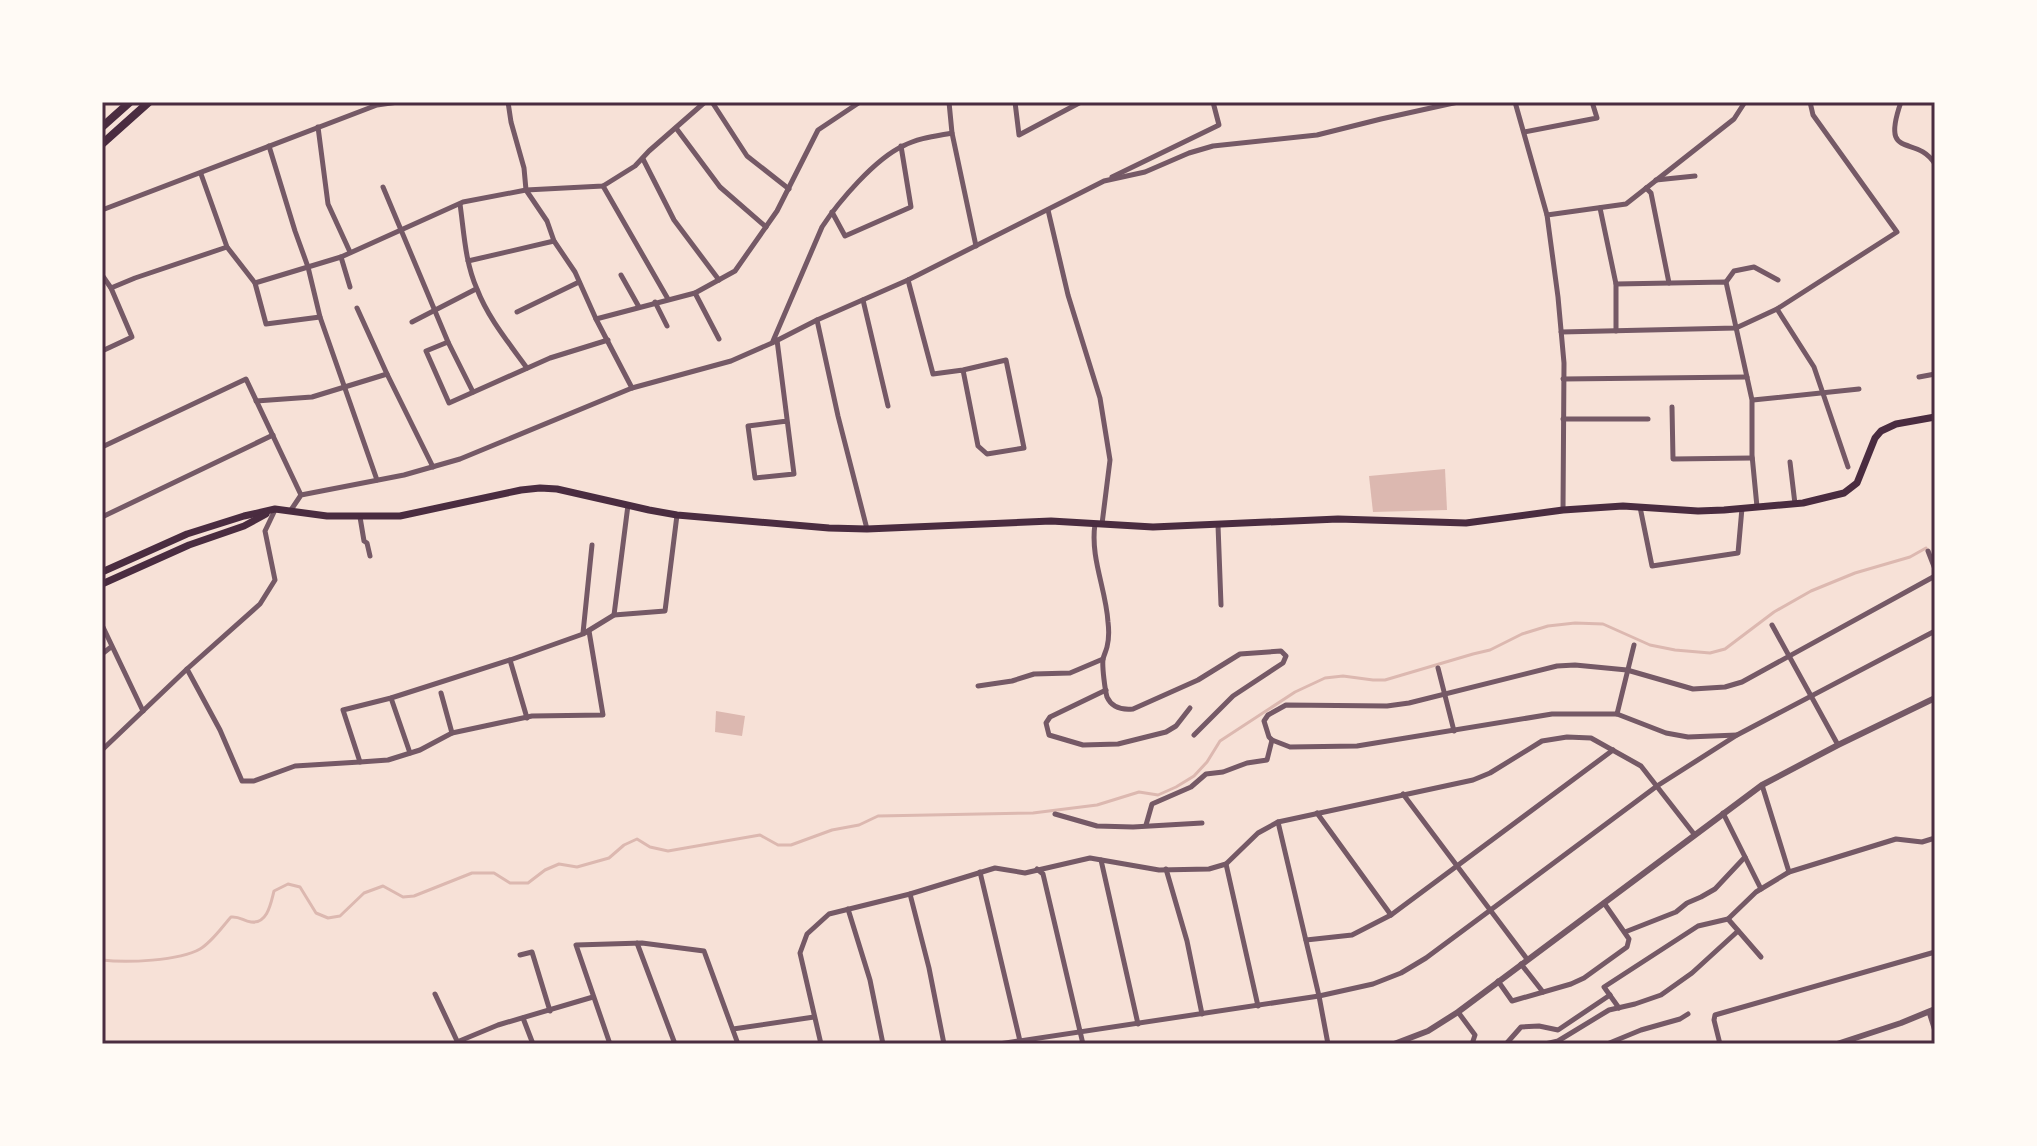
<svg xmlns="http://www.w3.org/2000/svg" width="2037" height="1146" font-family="'Varela Round',sans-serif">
  <rect width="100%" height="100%" fill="#f7e1d7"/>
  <g fill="#dcb8b0">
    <polygon points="1445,469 1447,510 1373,512 1369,476"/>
    <polygon points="716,711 745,716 742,736 715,732"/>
  </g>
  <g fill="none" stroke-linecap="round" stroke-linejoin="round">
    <path stroke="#dcb8b0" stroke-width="3" d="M 102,960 C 126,963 179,961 200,949 C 212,942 222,927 231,917 C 240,916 243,921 251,922 C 268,924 271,902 274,891 L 288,884 L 300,887 L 316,913 L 328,918 L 340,916 L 364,893 L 383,886 L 403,897 L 414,896 L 472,873 L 494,873 L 510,883 L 528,883 L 545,870 L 559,864 L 577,867 L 609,858 L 624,845 L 637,839 L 650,847 L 668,851 L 760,835 L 778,845 L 791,845 L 832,830 L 859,825 L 878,816 L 1033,813 L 1097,805 L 1139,792 L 1158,795 L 1176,787 L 1194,776 L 1207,762 L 1220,741 L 1295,692 L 1325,678 L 1343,676 L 1373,680 L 1385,680 L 1473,654 L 1490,650 L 1522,634 L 1548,626 L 1575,623 L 1603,624 L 1650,645 L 1675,650 L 1710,653 L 1725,649 L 1774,612 L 1811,591 L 1855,573 L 1910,557 L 1926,548"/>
    <g stroke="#755966" stroke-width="5">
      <polyline points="508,102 511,122 524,168 526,190 547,221 554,241 575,272 596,319 695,293 735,271 777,211 818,130 860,102"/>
      <polyline points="712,102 747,156 789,189"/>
      <polyline points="949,102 952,133 976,246"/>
      <polyline points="1015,102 1019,135 1081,102"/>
      <polyline points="1515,102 1547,215 1558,297 1564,363 1563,510"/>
      <path d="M 1901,102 C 1880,162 1916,133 1935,164"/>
      <polyline points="318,127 328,204 350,252"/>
      <polyline points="676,128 720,187 766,227"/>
      <polyline points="1524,132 1597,118 1593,105"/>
      <polyline points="269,146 295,231 308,267 320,317 377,480"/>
      <polyline points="643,159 674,220 719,280"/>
      <polyline points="201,174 227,247 255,283 266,324 320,317"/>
      <polyline points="1112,177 1219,125 1213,102"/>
      <polyline points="1656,180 1695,176"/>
      <polyline points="603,186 668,299"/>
      <polyline points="383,187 448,342 473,392"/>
      <polyline points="1646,188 1651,193 1669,283"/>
      <path d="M 460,204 C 464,232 465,262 477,289 C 488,318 509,343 527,368"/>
      <polyline points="1600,208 1616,284 1616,331"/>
      <polyline points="102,210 377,105 398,102"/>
      <polyline points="1048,210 1068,295 1100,398 1110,460 1102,524"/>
      <polyline points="832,212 845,236 911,207 901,146"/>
      <polyline points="1547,215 1626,204 1734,119 1745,102"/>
      <polyline points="341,257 350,287"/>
      <polyline points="468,261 554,241"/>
      <polyline points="102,275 111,288 132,337 102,351"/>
      <polyline points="621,275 639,307"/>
      <polyline points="908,280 933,374 963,370 1006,360 1024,448 987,454 978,446 963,370"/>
      <polyline points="1726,282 1734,271 1754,267 1778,280"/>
      <polyline points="255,283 341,257 463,202 526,190 603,186 635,166 649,151 705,102"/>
      <polyline points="1616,284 1726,282 1752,400 1752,455 1757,507"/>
      <polyline points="111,288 135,278 227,247"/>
      <polyline points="695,293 719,339"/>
      <polyline points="863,300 888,406"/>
      <polyline points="655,302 667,326"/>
      <polyline points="357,308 387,374 433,467"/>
      <polyline points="1777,309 1897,232 1813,115 1810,102"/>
      <polyline points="517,312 579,282"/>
      <polyline points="596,319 632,388"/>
      <polyline points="817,320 838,416 867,529"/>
      <polyline points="412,322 476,289"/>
      <polyline points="1561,332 1736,328 1777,309 1814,367 1848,467"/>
      <polyline points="777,340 794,474 755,478 748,426 787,421"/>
      <path d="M 773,341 L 822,227 C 839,201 875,159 903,146 C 918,138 936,136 952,133"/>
      <polyline points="448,342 426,351 449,403 550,358 608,340"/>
      <polyline points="1919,377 1935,374"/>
      <polyline points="1563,379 1747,377"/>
      <polyline points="1753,400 1859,389"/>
      <polyline points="256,401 312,397 387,374"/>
      <polyline points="1672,407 1673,459 1752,458"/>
      <polyline points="1563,419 1648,419"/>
      <polyline points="102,447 246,379 301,495"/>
      <polyline points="1790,462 1795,504"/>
      <polyline points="1640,507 1652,566 1738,553 1742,508"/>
      <polyline points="291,510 301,495 404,475 460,459 632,388 731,361 772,343 817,320 908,280 1104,181 1145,172 1189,153 1213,146 1317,135 1381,119 1458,102"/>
      <polyline points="102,517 273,435"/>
      <polyline points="360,517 364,541 367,543 370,556"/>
      <path d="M 1095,524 C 1090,558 1106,589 1108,622 C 1109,630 1109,639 1107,647 C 1106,651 1104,655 1103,659 C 1102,667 1105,690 1107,697 C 1112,708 1123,710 1133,709 L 1198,680 L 1240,654 L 1281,651 L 1286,656 L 1283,663 L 1233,696 L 1194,735"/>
      <polyline points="1218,525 1221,605"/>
      <polyline points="1928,551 1935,569"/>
      <polyline points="614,615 628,505"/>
      <polyline points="102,625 143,711"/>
      <polyline points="1772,625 1838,745"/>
      <polyline points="583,633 592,545"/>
      <polyline points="102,654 111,647"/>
      <polyline points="510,660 527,718"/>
      <polyline points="1438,668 1454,731"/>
      <polyline points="187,669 220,730 242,781 254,781 295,766 360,762 343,710 391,698 510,660 583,634 614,615 665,611 677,515"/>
      <polyline points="978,686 1012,681 1034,674 1070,673 1103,659"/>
      <polyline points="1106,690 1050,717 1046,723 1049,735 1083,745 1118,744 1166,732 1176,726 1190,708"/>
      <polyline points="441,693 452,733"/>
      <polyline points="391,698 410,753"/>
      <polyline points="1617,714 1634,645"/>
      <polyline points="1737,735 1688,737 1666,733 1617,714 1552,714 1357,746 1290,747 1272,740 1269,737 1264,721 1268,715 1286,705 1387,706 1409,703 1557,666 1575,665 1627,670 1693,689 1725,687 1742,682 1935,576"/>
      <polyline points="102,750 187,669 260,604 275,580 265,531 275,510"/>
      <polyline points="360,762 388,760 420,750 452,733 532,716 603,715 589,631"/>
      <polyline points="1762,785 1789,872"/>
      <polyline points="1403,794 1527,959"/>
      <polyline points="1317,813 1391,915"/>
      <polyline points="1723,813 1761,889"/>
      <polyline points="1055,814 1097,826 1133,827 1202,823"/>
      <polyline points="1278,822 1319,996 1328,1044"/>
      <polyline points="1146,825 1152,804 1191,787 1206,774 1223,772 1247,763 1267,760 1272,740"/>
      <polyline points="1101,860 1138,1024"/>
      <polyline points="1226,864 1258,1006"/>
      <polyline points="1037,869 1043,874 1083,1044"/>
      <polyline points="1166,869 1187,941 1202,1014"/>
      <polyline points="980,872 1020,1041"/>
      <polyline points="910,894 929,968 944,1044"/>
      <polyline points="848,909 870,980 883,1044"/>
      <polyline points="1728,919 1761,957"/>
      <polyline points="1625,932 1676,912 1687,903 1701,897 1715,889 1745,857"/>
      <polyline points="1306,940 1352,935 1391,915 1613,750"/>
      <polyline points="637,943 675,1044"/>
      <polyline points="520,955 532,952 550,1011"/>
      <polyline points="1521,964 1543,992"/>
      <polyline points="1498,981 1512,1001 1571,984 1584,978 1627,947 1629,939 1604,903"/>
      <polyline points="435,994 458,1043"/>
      <polyline points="1619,1008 1604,987 1698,926 1728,919 1756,892 1789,872 1896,839 1922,842 1935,838"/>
      <polyline points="1458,1012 1475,1035 1472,1044"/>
      <polyline points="1929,1012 1935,1031"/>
      <polyline points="523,1018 533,1044"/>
      <polyline points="733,1029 814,1017"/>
      <polyline points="457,1042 498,1025 593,997"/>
      <polyline points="610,1044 576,945 642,943 704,951 738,1044"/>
      <polyline points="821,1044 800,953 807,934 829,914 910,894 995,868 1025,873 1090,858 1159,870 1209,869 1226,864 1258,833 1278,822 1473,780 1490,773 1542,741 1567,737 1591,738 1641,766 1694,834"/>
      <polyline points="999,1044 1319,996 1373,984 1401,973 1426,958 1657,786 1737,735 1935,631"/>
      <polyline points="1506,1044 1521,1027 1539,1026 1558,1030 1610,995"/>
      <polyline points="1545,1044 1558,1041 1609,1010 1635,1004 1661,995 1692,973 1738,931"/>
      <polyline points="1607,1044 1641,1030 1680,1019 1688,1014"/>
      <polyline points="1720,1044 1714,1020 1715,1015 1935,952"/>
    </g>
    <g stroke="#755966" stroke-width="6">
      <polyline points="1394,1044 1428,1031 1458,1012 1762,785 1838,745 1935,698"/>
      <polyline points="1837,1044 1901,1023 1935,1009"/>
    </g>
    <g stroke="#4a2c40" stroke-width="7">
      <polyline points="102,572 187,534 244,516 275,509 327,516 400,516 521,490 540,488 557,489 649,510 677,515 829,528 867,529 1051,521 1153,527 1338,519 1466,523 1563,510 1623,506 1698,511 1724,510 1803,503 1844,493 1857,483 1875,438 1881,431 1896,424 1935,417"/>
      <polyline points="102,584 189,545 244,526 266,514"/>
    </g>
    <g stroke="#4a2c40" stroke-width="8">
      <polyline points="102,127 130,102"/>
      <polyline points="102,144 149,102"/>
    </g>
  </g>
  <rect width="2037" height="1146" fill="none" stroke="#fffaf5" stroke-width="208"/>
  <rect x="104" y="104" width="1829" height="938" fill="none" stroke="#4a2c40" stroke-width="3"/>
</svg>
